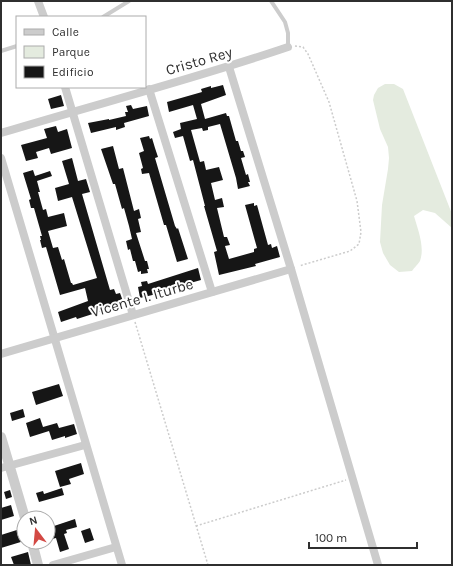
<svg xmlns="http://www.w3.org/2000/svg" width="453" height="566" font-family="Karla,sans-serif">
  <rect width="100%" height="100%" fill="#fff"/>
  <path fill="#e4ebdf" d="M 385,84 L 394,84 L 403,89 L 452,214 L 452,228 L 435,213 L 423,210 L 414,216 C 418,230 425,247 420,261 C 418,264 414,268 412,271 L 399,272 L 390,265 L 383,253 L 380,242 L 382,205 L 388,169 L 389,158 L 388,147 L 380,129 L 373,100 L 374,95 L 378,88 Z"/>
  <g fill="#161616">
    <polygon points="223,85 226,95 201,104 205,119 226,113 227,116 229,116 236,141 238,141 241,151 243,151 245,157 241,158 246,175 248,174 250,182 248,182 250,186 238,189 236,178 220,124 208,127 208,130 203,131 202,128 191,130 200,162 204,161 206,170 219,167 223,180 211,183 215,200 222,198 224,207 217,208 224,237 227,237 230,245 225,246 229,259 254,252 254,249 257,248 245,205 254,203 254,206 257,205 268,245 271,244 272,248 277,246 280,257 255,264 256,266 219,275 214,252 217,251 204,206 205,206 193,160 190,161 183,136 175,138 173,132 181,129 180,123 197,119 193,105 169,112 167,102 202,92 201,89 211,86 211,88"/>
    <polygon points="61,95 64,106 51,109 48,99"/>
    <polygon points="131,105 133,109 147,106 149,116 124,123 125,127 116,130 116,127 91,133 88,123 109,119 109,120 126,116 125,112 128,112 126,106"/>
    <polygon points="56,126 58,132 67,129 72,148 51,154 49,148 36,152 38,158 26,161 21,145 47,138 44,129"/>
    <polygon points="149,136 150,139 152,138 155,148 158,157 155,158 175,226 177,229 178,228 188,259 177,262 166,225 164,225 149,173 142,174 141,169 143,168 139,153 144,151 140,138"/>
    <polygon points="113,146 119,169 123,168 134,211 139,209 141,218 138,219 141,232 136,233 145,261 147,261 149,269 147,269 148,273 141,274 141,271 138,272 135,261 133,261 130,249 128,250 126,241 132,239 129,226 124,208 122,209 115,184 113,184 101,149"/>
    <polygon points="72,158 78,181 86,179 90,192 82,194 110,290 114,289 116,294 120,293 124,304 77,319 76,317 61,322 58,312 88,301 85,288 60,295 46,247 42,248 40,240 41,240 40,236 42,236 34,208 31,208 29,200 31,199 23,173 33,170 35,176 50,171 52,176 37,181 40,192 38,192 43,210 46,209 48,217 64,213 67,226 48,231 53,248 58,247 62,260 64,259 71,283 72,283 73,285 97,278 72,197 58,201 55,188 69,184 62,161"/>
    <polygon points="198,268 201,280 176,287 177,289 140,298 138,287 142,286 141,282 147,281 148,284"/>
    <polygon points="59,384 63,396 36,405 32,392"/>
    <polygon points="23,409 25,417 12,421 10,413"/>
    <polygon points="40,418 43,427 57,423 59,428 74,424 77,434 65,438 65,436 52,440 49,431 30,437 26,423"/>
    <polygon points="81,463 84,474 69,479 71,484 60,487 55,471"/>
    <polygon points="62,488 64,495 39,502 36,493 43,491 44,494"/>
    <polygon points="10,490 12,497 6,499 4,492"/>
    <polygon points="11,505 14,516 1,520 1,508"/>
    <polygon points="75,519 77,527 66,530 67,533 64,534 69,549 60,552 56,538 48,540 48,528"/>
    <polygon points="90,528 94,540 85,543 81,531"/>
    <polygon points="20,529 24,541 1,548 1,535"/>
    <polygon points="28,552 31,565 14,565 11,557"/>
  </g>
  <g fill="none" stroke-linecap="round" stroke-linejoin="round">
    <g stroke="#ccc" stroke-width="1.5" stroke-dasharray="2 2" stroke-linecap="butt">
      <polyline points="295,46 303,47 308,54 329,102 357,201 361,232 359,244 350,251 299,266"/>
      <polyline points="135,322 208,565"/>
      <polyline points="196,526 346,480"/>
    </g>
    <g stroke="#ccc" stroke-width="4">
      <polyline points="271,1 285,22 288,33 288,47"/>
      <polyline points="103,17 129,1"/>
      <polyline points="1,51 17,46"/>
    </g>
    <g stroke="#ccc" stroke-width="8">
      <polyline points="38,1 44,17"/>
      <polyline points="229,67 291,269 378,565"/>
      <polyline points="65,87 133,315"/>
      <polyline points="149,89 212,292"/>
      <path d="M 1,133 C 97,104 194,79 288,47"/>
      <polyline points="1,158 122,565"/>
      <polyline points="1,354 291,269"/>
      <polyline points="1,468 85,445"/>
      <polyline points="53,565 116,547"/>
    </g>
    <g stroke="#ccc" stroke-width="10">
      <polyline points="1,437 25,518"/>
      <polyline points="32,542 38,565"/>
    </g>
  </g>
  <g text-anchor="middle" stroke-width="4" stroke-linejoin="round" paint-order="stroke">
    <g font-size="15" fill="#2f2f2f" stroke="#fff">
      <text transform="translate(199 61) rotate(-16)" y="5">Cristo Rey</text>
      <text transform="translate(142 298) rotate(-16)" y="5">Vicente I. Iturbe</text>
    </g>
  </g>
  <rect width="453" height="566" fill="none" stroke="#2f2f2f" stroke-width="4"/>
  <rect x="16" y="16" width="130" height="72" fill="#ffffff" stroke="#acacac"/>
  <rect x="24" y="29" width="20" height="6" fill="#cccccc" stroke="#acacac"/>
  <text x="52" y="36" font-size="12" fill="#2f2f2f">Calle</text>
  <rect x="24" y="46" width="20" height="12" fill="#e4ebdf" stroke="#acacac"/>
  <text x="52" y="56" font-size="12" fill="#2f2f2f">Parque</text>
  <rect x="24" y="66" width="20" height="12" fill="#161616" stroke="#acacac"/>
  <text x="52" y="76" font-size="12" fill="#2f2f2f">Edificio</text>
  <g transform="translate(36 530) rotate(344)"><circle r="19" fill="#ffffff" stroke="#acacac"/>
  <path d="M0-3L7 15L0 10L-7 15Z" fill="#d34944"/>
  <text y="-6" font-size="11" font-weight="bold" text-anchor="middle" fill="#2f2f2f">N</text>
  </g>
  <path d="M309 542v6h108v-6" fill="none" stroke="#2f2f2f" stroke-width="2"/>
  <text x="315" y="542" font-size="12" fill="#2f2f2f" stroke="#ffffff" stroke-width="3" paint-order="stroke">100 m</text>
</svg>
